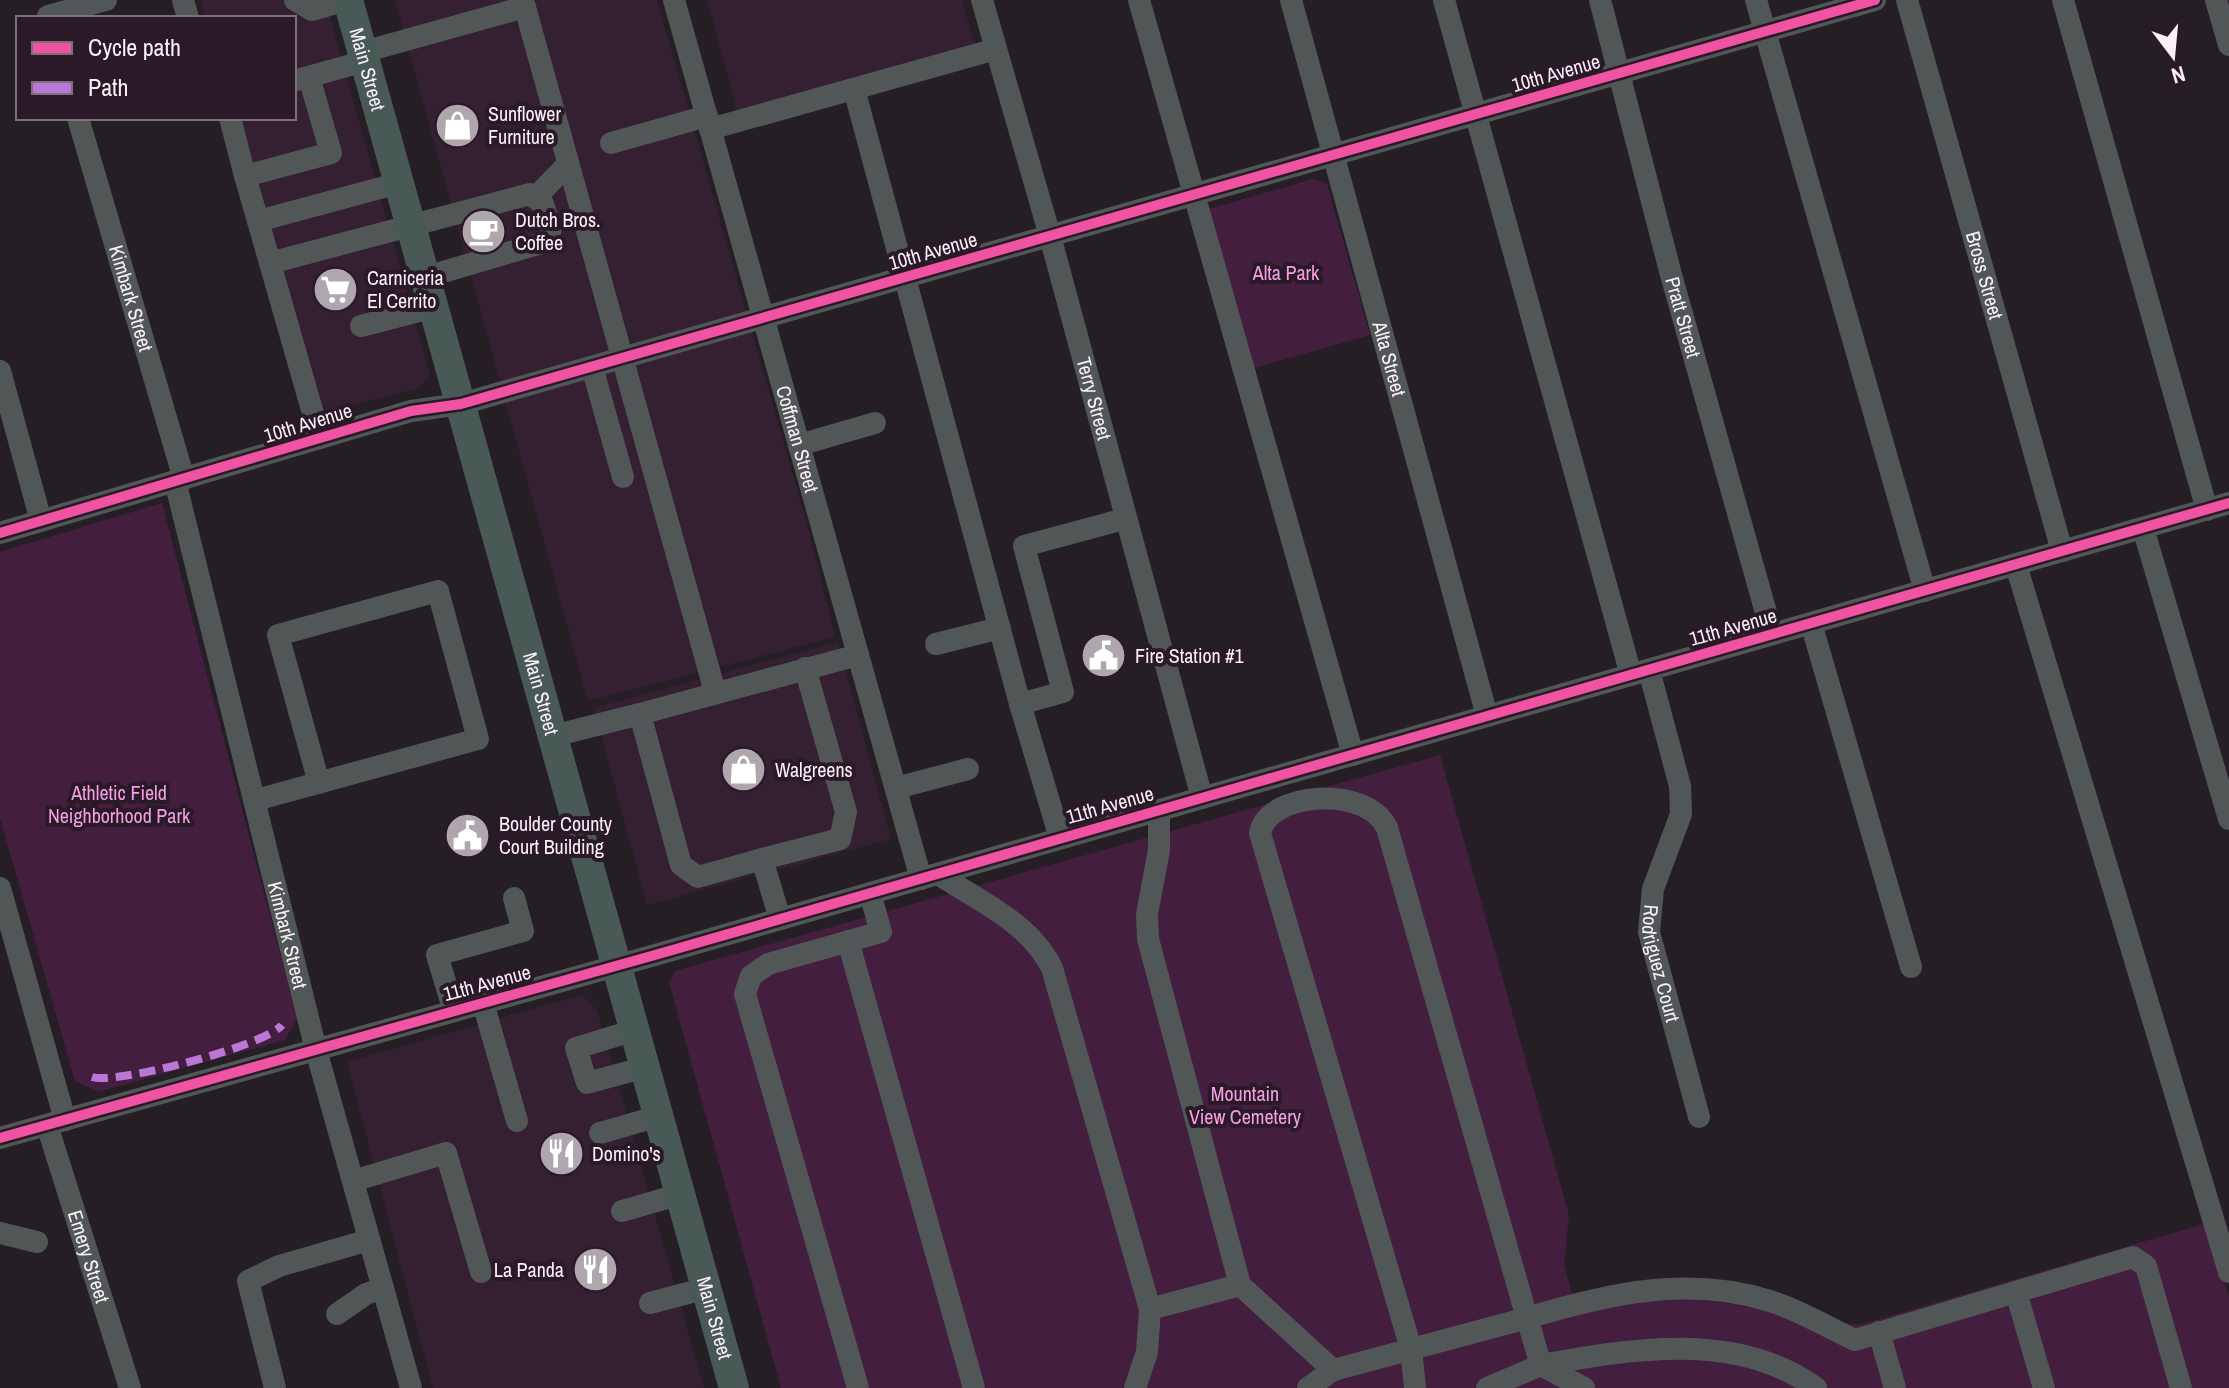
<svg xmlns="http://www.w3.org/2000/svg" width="2229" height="1388" font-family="'Archivo Narrow',sans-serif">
  <rect width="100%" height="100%" fill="#261e25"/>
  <g fill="#342031">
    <polygon points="201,0 325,0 430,375 420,388 316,414 233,118 294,118 294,18 206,18"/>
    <polygon points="395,0 657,0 808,528 835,637 588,701"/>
    <polygon points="707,0 962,0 978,57 742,128"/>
    <polygon points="838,642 891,839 647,905 594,708"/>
    <polygon points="582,995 597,1010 704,1388 433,1388 347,1062"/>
  </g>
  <g fill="#441e3f">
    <polygon points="1313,179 1327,184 1370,335 1247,370 1202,211"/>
    <polygon points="162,503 297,1019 285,1040 98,1092 75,1081 0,818 0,552"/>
    <polygon points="1440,755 1569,1215 1564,1265 1576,1308 1663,1293 1859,1325 2207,1223 2229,1298 2229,1388 781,1388 669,982 675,971"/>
  </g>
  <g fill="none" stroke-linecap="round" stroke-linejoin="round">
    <g stroke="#505756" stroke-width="22">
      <polyline points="183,0 188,18"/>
      <polyline points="295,0 312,10 347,0"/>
      <polyline points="523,0 715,692"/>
      <path id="s1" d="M 674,0 L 921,879"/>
      <path id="s2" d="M 982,0 L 1050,236 L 1202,798"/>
      <polyline points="1139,0 1353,755"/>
      <path id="s3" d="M 1291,0 L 1487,716"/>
      <polyline points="1444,0 1631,675"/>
      <path id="s4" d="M 1600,0 L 1670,271 L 1772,634"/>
      <polyline points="1756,0 1925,591"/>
      <path id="s5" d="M 1907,0 L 2062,551"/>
      <polyline points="2063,0 2207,510"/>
      <polyline points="2216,0 2229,45"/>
      <polyline points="48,16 106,0"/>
      <polyline points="363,52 525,7"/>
      <polyline points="297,80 365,61"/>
      <polyline points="854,89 1020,704 1060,838"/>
      <path id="s6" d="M 78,118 L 184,479"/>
      <polyline points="230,118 245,176"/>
      <polyline points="710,129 996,49"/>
      <polyline points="611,143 707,116"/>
      <polyline points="535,198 568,164"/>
      <polyline points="258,221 245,176 331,153 309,77"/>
      <polyline points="270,263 258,221 399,183"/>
      <polyline points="361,326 434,307"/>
      <polyline points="592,367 623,477"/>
      <polyline points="0,371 41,521"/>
      <polyline points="320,438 270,263 530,194 543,204 551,229 545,242 426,277"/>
      <polyline points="799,445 875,423"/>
      <path id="s7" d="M 175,481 L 316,1050 L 411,1388"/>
      <polyline points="2143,528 2229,819"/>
      <polyline points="0,533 411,411 461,404 1875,0"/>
      <polyline points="2016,565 2229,1272"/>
      <polyline points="1811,623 1911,967"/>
      <polyline points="936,644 1000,628"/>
      <path id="s8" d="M 1649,670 L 1680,786 L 1681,814 L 1653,889 L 1649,932 L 1699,1117"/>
      <polyline points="1020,704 1063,692 1024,546 1124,519"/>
      <polyline points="640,714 858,655"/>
      <polyline points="553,736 640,714 681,865 698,877 762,859"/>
      <polyline points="896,788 968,769"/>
      <polyline points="256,800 478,739 438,591 278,635 319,783"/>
      <path d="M 1159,810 L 1159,850 L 1147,914 L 1148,939 L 1240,1285 L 1333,1370 L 1527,1318 L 1387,828 C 1367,784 1267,792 1260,833 L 1411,1349 L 1415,1388"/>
      <path d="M 938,874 C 979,901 1030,923 1052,968 L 1150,1309 L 1240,1285"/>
      <polyline points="0,888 65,1120"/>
      <polyline points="780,919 762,859 840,839 846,812 805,668"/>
      <polyline points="848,941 974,1388"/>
      <polyline points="483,1003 517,1121"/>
      <polyline points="454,1011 437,955 523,931 514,898"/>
      <polyline points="635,1030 576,1048 587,1083 646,1067"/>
      <path id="s9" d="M 47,1125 L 130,1388"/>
      <polyline points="600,1133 659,1116"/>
      <polyline points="0,1138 655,955 2229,503"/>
      <polyline points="353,1181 446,1153 481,1272"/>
      <polyline points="622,1211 681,1194"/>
      <polyline points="0,1233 37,1242"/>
      <polyline points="2016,1292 2044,1388"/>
      <polyline points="650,1303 707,1288"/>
      <polyline points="337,1314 366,1294 383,1288"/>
      <polyline points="1879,1332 1895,1388"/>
      <path d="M 1541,1365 C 1632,1349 1736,1330 1816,1388"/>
      <polyline points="1541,1365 1584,1388"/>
      <polyline points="275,1388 248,1281 279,1266 369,1240"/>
      <polyline points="858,1388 745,994 751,976 768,964 881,932 870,893"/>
      <polyline points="1135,1388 1147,1352 1150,1309"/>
      <polyline points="1308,1388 1333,1370"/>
      <path d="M 1487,1388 L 1541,1365 L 1527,1318 C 1607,1294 1687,1275 1770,1301 C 1799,1310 1827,1327 1855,1340 L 2133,1257 L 2146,1266 L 2181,1388"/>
    </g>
    <path stroke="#495a56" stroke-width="30" id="s10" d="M 348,0 L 734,1388"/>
    <path stroke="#ba77d6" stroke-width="8" stroke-dasharray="16 8" stroke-linecap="butt" d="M 92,1077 C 117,1085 267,1045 282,1025"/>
    <defs>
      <g id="cycleway">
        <polyline points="0,533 411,411 461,404 1875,0"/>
        <polyline points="0,1138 655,955 2229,503"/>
      </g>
    </defs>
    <use href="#cycleway" stroke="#2a1a27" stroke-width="15"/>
    <use href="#cycleway" stroke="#f153a3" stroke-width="10"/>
  </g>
  <defs>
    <symbol id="shop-disc" viewBox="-11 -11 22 22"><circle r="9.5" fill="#b0a6ae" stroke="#2a1a27"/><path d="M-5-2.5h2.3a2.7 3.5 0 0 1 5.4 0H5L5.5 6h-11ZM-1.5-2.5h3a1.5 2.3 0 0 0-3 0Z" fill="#fff"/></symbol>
    <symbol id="cafe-disc" viewBox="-11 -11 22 22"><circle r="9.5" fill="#b0a6ae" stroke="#2a1a27"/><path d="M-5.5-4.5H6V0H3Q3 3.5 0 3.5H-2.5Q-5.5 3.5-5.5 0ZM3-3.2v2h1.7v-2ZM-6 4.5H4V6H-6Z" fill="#fff"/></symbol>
    <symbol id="supermarket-disc" viewBox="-11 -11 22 22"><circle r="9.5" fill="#b0a6ae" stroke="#2a1a27"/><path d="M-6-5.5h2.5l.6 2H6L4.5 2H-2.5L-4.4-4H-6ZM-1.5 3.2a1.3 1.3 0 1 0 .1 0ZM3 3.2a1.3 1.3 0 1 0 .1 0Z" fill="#fff"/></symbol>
    <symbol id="civic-disc" viewBox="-11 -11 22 22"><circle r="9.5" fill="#b0a6ae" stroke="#2a1a27"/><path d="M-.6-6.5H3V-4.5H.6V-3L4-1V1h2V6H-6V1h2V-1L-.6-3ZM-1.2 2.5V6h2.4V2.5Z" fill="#fff"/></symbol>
    <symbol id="restaurant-disc" viewBox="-11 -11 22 22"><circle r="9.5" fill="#b0a6ae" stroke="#2a1a27"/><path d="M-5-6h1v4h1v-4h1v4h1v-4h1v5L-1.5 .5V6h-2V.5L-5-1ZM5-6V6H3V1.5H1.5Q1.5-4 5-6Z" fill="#fff"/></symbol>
  </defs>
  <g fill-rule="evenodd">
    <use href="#shop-disc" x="432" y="100" width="51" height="51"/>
    <use href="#cafe-disc" x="458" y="206" width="51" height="51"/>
    <use href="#supermarket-disc" x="310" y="264" width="51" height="51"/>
    <use href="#civic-disc" x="1078" y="630" width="51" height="51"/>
    <use href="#shop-disc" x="718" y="744" width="51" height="51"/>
    <use href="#civic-disc" x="442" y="810" width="51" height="51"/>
    <use href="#restaurant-disc" x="536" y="1128" width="51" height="51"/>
    <use href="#restaurant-disc" x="570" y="1244" width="51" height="51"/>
  </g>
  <g text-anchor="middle" stroke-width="8" stroke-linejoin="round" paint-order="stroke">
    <g font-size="20" fill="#fbeff8" stroke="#2a1a27">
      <text dy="7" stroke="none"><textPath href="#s10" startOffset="72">Main Street</textPath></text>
      <text transform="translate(1556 73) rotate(-16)" y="7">10th Avenue</text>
      <text transform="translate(933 251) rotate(-16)" y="7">10th Avenue</text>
      <text dy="7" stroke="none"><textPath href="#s5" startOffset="286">Bross Street</textPath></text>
      <text dy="7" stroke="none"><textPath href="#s6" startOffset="188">Kimbark Street</textPath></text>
      <text dy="7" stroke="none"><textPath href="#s4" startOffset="328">Pratt Street</textPath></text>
      <text dy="7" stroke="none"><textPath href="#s3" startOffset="372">Alta Street</textPath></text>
      <text dy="7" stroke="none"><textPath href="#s2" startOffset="414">Terry Street</textPath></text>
      <text transform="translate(308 423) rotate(-17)" y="7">10th Avenue</text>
      <text dy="7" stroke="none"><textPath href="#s1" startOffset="456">Coffman Street</textPath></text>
      <text transform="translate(1733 627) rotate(-16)" y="7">11th Avenue</text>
      <text dy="7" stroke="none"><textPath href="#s10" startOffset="720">Main Street</textPath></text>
      <text transform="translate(1110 805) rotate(-16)" y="7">11th Avenue</text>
      <text dy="7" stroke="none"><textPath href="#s7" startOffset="468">Kimbark Street</textPath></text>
      <text dy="7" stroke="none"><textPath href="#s8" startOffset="304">Rodriguez Court</textPath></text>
      <text transform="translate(487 983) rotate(-15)" y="7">11th Avenue</text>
      <text dy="7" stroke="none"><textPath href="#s9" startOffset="138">Emery Street</textPath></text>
      <text dy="7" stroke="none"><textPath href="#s10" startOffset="1368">Main Street</textPath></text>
    </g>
    <g font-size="20" fill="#fbeff8" stroke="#2a1a27" text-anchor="start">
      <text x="488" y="121">Sunflower<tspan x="488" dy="23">Furniture</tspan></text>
      <text x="515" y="227">Dutch Bros.<tspan x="515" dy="23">Coffee</tspan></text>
      <text x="367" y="285">Carniceria<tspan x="367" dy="23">El Cerrito</tspan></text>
      <text x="1135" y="663">Fire Station #1</text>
      <text x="775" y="777">Walgreens</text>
      <text x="499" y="831">Boulder County<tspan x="499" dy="23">Court Building</tspan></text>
      <text x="592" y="1161">Domino's</text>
      <text x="564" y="1277" text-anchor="end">La Panda</text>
    </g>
    <g font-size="20" fill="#f49fe5" stroke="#2a1a27">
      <text x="1286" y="280">Alta Park</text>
      <text x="119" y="800">Athletic Field<tspan x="119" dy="23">Neighborhood Park</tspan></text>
      <text x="1245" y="1101">Mountain<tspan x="1245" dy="23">View Cemetery</tspan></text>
    </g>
  </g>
  <rect x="16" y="16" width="280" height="104" fill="#2a1a27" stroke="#7e6f7b" stroke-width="2"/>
  <rect x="32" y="42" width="40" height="12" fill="#f153a3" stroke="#7e6f7b" stroke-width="2"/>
  <text x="88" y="56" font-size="24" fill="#fbeff8">Cycle path</text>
  <rect x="32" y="82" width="40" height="12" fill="#ba77d6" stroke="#7e6f7b" stroke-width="2"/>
  <text x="88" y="96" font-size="24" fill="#fbeff8">Path</text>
  <g transform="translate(2173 56) rotate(164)" stroke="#2a1a27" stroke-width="6" paint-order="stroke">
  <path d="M0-6L14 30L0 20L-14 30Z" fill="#fbeff8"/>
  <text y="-12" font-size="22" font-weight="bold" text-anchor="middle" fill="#fbeff8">N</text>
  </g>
</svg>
